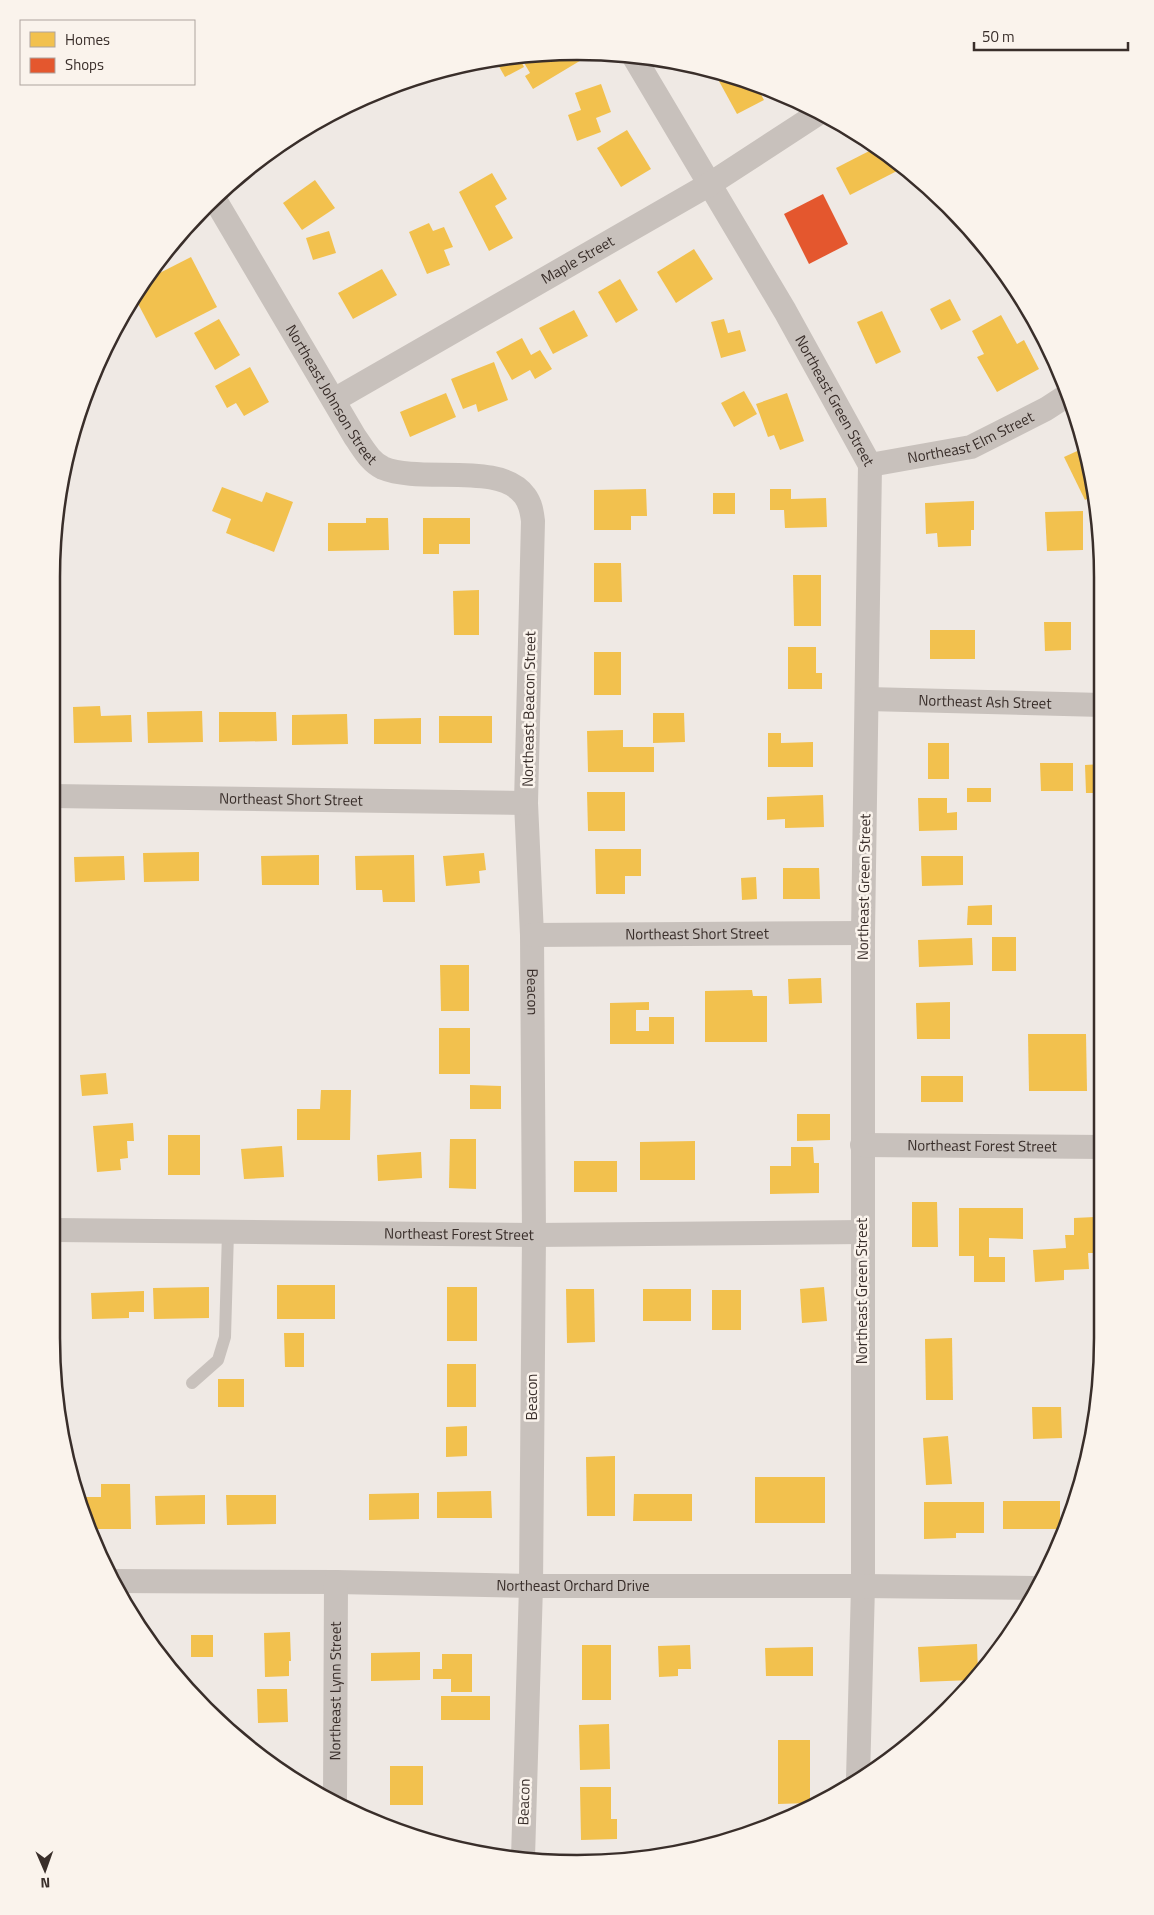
<svg xmlns="http://www.w3.org/2000/svg" width="1154" height="1915" font-family="'Titillium Web',sans-serif">
  <rect width="100%" height="100%" fill="#efe9e4"/>
  <g fill="#f2c14e">
    <polygon points="577,51 583,59 533,89 525,76 530,73 523,61 533,56"/>
    <polygon points="519,57 524,67 505,77 497,63 506,58"/>
    <polygon points="714,72 756,85 764,100 737,114"/>
    <polygon points="601,84 611,112 596,118 601,132 577,141 568,115 581,110 575,93"/>
    <polygon points="627,130 651,169 621,187 597,148"/>
    <polygon points="877,147 891,159 897,171 850,195 836,168"/>
    <polygon points="492,173 507,199 495,206 513,238 489,251 459,192"/>
    <polygon points="315,180 335,208 302,230 283,203"/>
    <polygon points="429,223 433,231 444,227 453,247 444,250 450,265 427,274 409,232"/>
    <polygon points="329,231 336,253 313,260 306,238"/>
    <polygon points="694,249 713,279 676,303 657,272"/>
    <polygon points="191,257 217,307 156,338 134,296 142,282"/>
    <polygon points="382,269 397,295 353,319 338,293"/>
    <polygon points="620,279 638,310 616,323 598,292"/>
    <polygon points="950,299 961,320 941,330 930,309"/>
    <polygon points="574,310 588,336 553,354 539,328"/>
    <polygon points="882,311 901,352 876,364 857,322"/>
    <polygon points="1001,315 1017,344 1024,340 1039,369 997,392 977,357 984,354 972,331"/>
    <polygon points="219,319 240,355 215,370 194,333"/>
    <polygon points="724,319 728,333 740,330 746,351 721,358 711,322"/>
    <polygon points="522,338 531,355 540,350 552,369 535,379 530,370 512,380 496,352"/>
    <polygon points="494,362 508,400 478,412 476,404 463,409 451,379"/>
    <polygon points="250,367 269,402 244,416 236,403 227,408 215,386"/>
    <polygon points="744,391 757,414 734,427 721,403"/>
    <polygon points="446,393 456,417 410,437 400,412"/>
    <polygon points="787,393 804,441 780,450 774,435 768,437 756,404"/>
    <polygon points="1086,447 1094,495 1085,500 1064,457"/>
    <polygon points="222,487 262,502 266,492 293,502 274,552 226,533 231,519 212,511"/>
    <polygon points="646,489 647,516 631,516 631,530 594,530 594,490"/>
    <polygon points="770,489 791,489 791,499 826,498 827,527 785,528 784,510 770,510"/>
    <rect x="713" y="493" width="22" height="21"/>
    <polygon points="974,501 974,530 971,530 971,546 938,547 937,533 926,534 925,503"/>
    <polygon points="1083,511 1083,550 1047,551 1045,512"/>
    <polygon points="366,518 388,518 389,550 328,551 328,523 366,523"/>
    <polygon points="423,518 470,518 470,544 439,544 439,554 423,554"/>
    <polygon points="594,563 621,563 622,602 594,602"/>
    <polygon points="793,575 821,575 821,626 794,626"/>
    <polygon points="479,590 479,635 454,635 453,591"/>
    <polygon points="1044,622 1071,622 1071,650 1045,651"/>
    <rect x="930" y="630" width="45" height="29"/>
    <polygon points="788,647 816,647 816,673 822,673 822,689 788,689"/>
    <rect x="594" y="652" width="27" height="43"/>
    <polygon points="100,706 101,716 131,715 132,742 74,743 73,707"/>
    <polygon points="202,711 203,742 148,743 147,712"/>
    <polygon points="219,712 276,712 277,741 219,742"/>
    <polygon points="653,713 684,713 685,742 653,743"/>
    <polygon points="347,714 348,744 292,745 292,715"/>
    <rect x="439" y="716" width="53" height="27"/>
    <polygon points="421,718 421,744 374,744 374,719"/>
    <polygon points="623,730 623,747 654,747 654,772 588,772 587,731"/>
    <polygon points="768,733 781,733 781,743 813,742 813,767 768,767"/>
    <rect x="928" y="743" width="21" height="36"/>
    <polygon points="1040,763 1073,763 1073,791 1041,791"/>
    <polygon points="1102,764 1102,793 1086,793 1085,765"/>
    <rect x="967" y="788" width="24" height="14"/>
    <polygon points="587,792 625,792 625,831 588,831"/>
    <polygon points="823,795 824,827 785,828 785,819 767,820 767,797"/>
    <polygon points="918,798 947,798 947,813 957,812 957,830 919,831"/>
    <polygon points="595,849 641,849 641,876 625,876 625,894 596,894"/>
    <polygon points="199,852 199,881 144,882 143,853"/>
    <polygon points="484,853 486,870 479,871 480,883 446,886 443,856"/>
    <polygon points="54,854 59,854 60,884 54,884"/>
    <polygon points="319,855 319,885 262,885 261,856"/>
    <polygon points="414,855 415,902 383,902 382,890 356,890 355,856"/>
    <polygon points="124,856 125,880 75,882 74,857"/>
    <polygon points="921,856 963,856 963,885 922,886"/>
    <polygon points="783,868 819,868 820,899 783,899"/>
    <polygon points="756,877 757,899 742,900 741,878"/>
    <polygon points="992,905 992,925 967,925 968,906"/>
    <rect x="992" y="937" width="24" height="34"/>
    <polygon points="972,938 973,965 919,967 918,940"/>
    <polygon points="440,965 469,965 469,1011 441,1011"/>
    <polygon points="821,978 822,1003 789,1004 788,979"/>
    <polygon points="752,990 753,996 767,996 767,1042 705,1042 705,991"/>
    <polygon points="649,1002 649,1010 636,1010 636,1031 649,1031 649,1017 674,1017 674,1044 610,1044 610,1003"/>
    <polygon points="950,1002 950,1039 917,1039 916,1003"/>
    <rect x="439" y="1028" width="31" height="46"/>
    <polygon points="1028,1034 1086,1034 1087,1091 1029,1091"/>
    <rect x="1098" y="1068" width="4" height="27"/>
    <polygon points="106,1073 108,1094 82,1096 80,1075"/>
    <rect x="921" y="1076" width="42" height="26"/>
    <polygon points="470,1085 501,1086 501,1109 470,1109"/>
    <polygon points="321,1090 351,1090 350,1140 297,1140 297,1109 320,1109"/>
    <polygon points="797,1114 830,1114 830,1140 797,1141"/>
    <polygon points="133,1123 134,1141 127,1141 128,1158 120,1159 121,1170 97,1172 93,1126"/>
    <rect x="168" y="1135" width="32" height="40"/>
    <polygon points="59,1139 60,1176 55,1176 55,1140"/>
    <polygon points="450,1139 476,1139 476,1189 449,1188"/>
    <polygon points="695,1141 695,1180 640,1180 640,1142"/>
    <polygon points="282,1146 284,1177 244,1179 241,1149"/>
    <polygon points="791,1147 813,1147 814,1163 819,1163 819,1193 770,1194 770,1166 791,1166"/>
    <polygon points="421,1152 422,1178 378,1181 377,1155"/>
    <rect x="574" y="1161" width="43" height="31"/>
    <polygon points="912,1202 937,1202 938,1247 912,1247"/>
    <polygon points="959,1208 1023,1208 1023,1239 989,1238 989,1257 1005,1257 1005,1282 974,1282 974,1256 959,1256"/>
    <polygon points="1095,1217 1096,1253 1088,1253 1089,1269 1064,1270 1064,1280 1035,1282 1033,1250 1066,1248 1065,1235 1074,1235 1074,1218"/>
    <rect x="277" y="1285" width="58" height="34"/>
    <polygon points="209,1287 209,1318 154,1319 153,1288"/>
    <rect x="447" y="1287" width="30" height="54"/>
    <polygon points="824,1287 827,1321 802,1323 800,1289"/>
    <polygon points="566,1289 594,1289 595,1342 567,1343"/>
    <rect x="643" y="1289" width="48" height="32"/>
    <rect x="712" y="1290" width="29" height="40"/>
    <polygon points="144,1291 144,1312 129,1312 129,1318 92,1319 91,1293"/>
    <polygon points="55,1324 58,1324 58,1352 56,1352"/>
    <polygon points="284,1333 304,1333 304,1367 285,1367"/>
    <polygon points="952,1338 953,1400 926,1400 925,1339"/>
    <rect x="447" y="1364" width="29" height="43"/>
    <rect x="218" y="1379" width="26" height="28"/>
    <polygon points="1032,1407 1061,1407 1062,1438 1033,1439"/>
    <polygon points="467,1426 467,1456 446,1457 446,1427"/>
    <polygon points="948,1436 952,1484 926,1485 923,1438"/>
    <polygon points="615,1456 615,1516 587,1516 586,1457"/>
    <rect x="755" y="1477" width="70" height="46"/>
    <polygon points="101,1484 130,1484 131,1529 88,1529 79,1507 78,1497 101,1497"/>
    <polygon points="491,1491 492,1518 437,1518 437,1492"/>
    <polygon points="419,1493 419,1519 369,1520 369,1494"/>
    <polygon points="634,1494 692,1494 692,1521 633,1521"/>
    <polygon points="205,1495 205,1524 156,1525 155,1496"/>
    <polygon points="226,1495 276,1495 276,1524 227,1525"/>
    <rect x="1003" y="1501" width="57" height="28"/>
    <polygon points="924,1502 984,1502 984,1533 956,1533 956,1538 924,1539"/>
    <polygon points="290,1632 291,1661 289,1661 289,1676 265,1677 264,1633"/>
    <rect x="191" y="1635" width="22" height="22"/>
    <polygon points="977,1644 978,1674 973,1680 920,1682 918,1647"/>
    <rect x="582" y="1645" width="29" height="55"/>
    <polygon points="690,1645 691,1669 678,1669 678,1676 659,1677 658,1646"/>
    <polygon points="813,1647 813,1676 766,1676 765,1648"/>
    <polygon points="420,1652 420,1680 371,1681 371,1653"/>
    <polygon points="442,1654 472,1654 472,1692 451,1692 451,1679 433,1679 433,1669 442,1669"/>
    <polygon points="257,1689 287,1689 288,1722 258,1723"/>
    <rect x="441" y="1696" width="49" height="24"/>
    <polygon points="609,1724 610,1769 580,1770 579,1725"/>
    <polygon points="778,1740 810,1740 810,1803 778,1804"/>
    <rect x="390" y="1766" width="33" height="39"/>
    <polygon points="580,1787 611,1787 611,1819 617,1819 617,1839 581,1840"/>
  </g>
  <polygon fill="#e4572e" points="823,194 848,244 809,264 784,214"/>
  <g fill="none" stroke-linecap="round" stroke-linejoin="round">
    <polyline stroke="#c8c1bc" stroke-width="12" points="192,1383 218,1360 225,1337 228,1232"/>
    <g stroke="#c8c1bc" stroke-width="24">
      <path id="s1" d="M 634,57 L 785,311 L 870,465 L 863,933 L 863,1586 L 858,1779"/>
      <path id="s2" d="M 214,198 L 355,437 C 363,448 370,462 383,468 C 421,484 501,461 525,496 C 531,504 532,513 533,521 L 526,803 L 532,935 L 534,1235 L 531,1586 L 523,1858"/>
      <path id="s3" d="M 334,400 L 710,184 L 819,113"/>
      <path id="s4" d="M 870,465 L 971,447 L 1046,409 L 1066,396"/>
      <path id="s5" d="M 867,699 L 1102,705"/>
      <path id="s6" d="M 53,796 L 526,803"/>
      <path id="s7" d="M 532,935 L 863,933"/>
      <path id="s8" d="M 862,1145 L 1102,1147"/>
      <path id="s9" d="M 55,1230 L 534,1235 L 862,1232"/>
      <path id="s10" d="M 112,1581 L 336,1582 L 531,1586 L 863,1586 L 1035,1588"/>
      <path id="s11" d="M 335,1800 L 336,1582"/>
    </g>
  </g>
  <g text-anchor="middle" stroke-width="5" stroke-linejoin="round" paint-order="stroke">
    <g font-size="15" fill="#392e2a" stroke="#faf3ec">
      <text dy="5" stroke="none"><textPath href="#s3" startOffset="281">Maple Street</textPath></text>
      <text dy="5" stroke="none"><textPath href="#s2" startOffset="229">Northeast Johnson Street</textPath></text>
      <text dy="5" stroke="none"><textPath href="#s1" startOffset="398">Northeast Green Street</textPath></text>
      <text dy="5" stroke="none"><textPath href="#s4" startOffset="105">Northeast Elm Street</textPath></text>
      <text dy="5" stroke="none"><textPath href="#s5" startOffset="118">Northeast Ash Street</textPath></text>
      <text transform="translate(529 709) rotate(-89)" y="5">Northeast Beacon Street</text>
      <text dy="5" stroke="none"><textPath href="#s6" startOffset="238">Northeast Short Street</textPath></text>
      <text transform="translate(864 887) rotate(-89)" y="5">Northeast Green Street</text>
      <text dy="5" stroke="none"><textPath href="#s7" startOffset="165">Northeast Short Street</textPath></text>
      <text dy="5" stroke="none"><textPath href="#s2" startOffset="966">Beacon</textPath></text>
      <text dy="5" stroke="none"><textPath href="#s8" startOffset="120">Northeast Forest Street</textPath></text>
      <text dy="5" stroke="none"><textPath href="#s9" startOffset="404">Northeast Forest Street</textPath></text>
      <text transform="translate(862 1291) rotate(-90)" y="5">Northeast Green Street</text>
      <text transform="translate(532 1397) rotate(-90)" y="5">Beacon</text>
      <text dy="5" stroke="none"><textPath href="#s10" startOffset="461">Northeast Orchard Drive</textPath></text>
      <text dy="5" stroke="none"><textPath href="#s11" startOffset="109">Northeast Lynn Street</textPath></text>
      <text transform="translate(524 1802) rotate(-88)" y="5">Beacon</text>
    </g>
  </g>
  <path d="M0 0H1154V1915H0ZM577 60H577A517 517 0 0 1 1094 577V1338A517 517 0 0 1 577 1855H577A517 517 0 0 1 60 1338V577A517 517 0 0 1 577 60Z" fill="#faf3ec" fill-rule="evenodd"/>
  <path fill="none" stroke="#392e2a" stroke-width="2.5" d="M577 60H577A517 517 0 0 1 1094 577V1338A517 517 0 0 1 577 1855H577A517 517 0 0 1 60 1338V577A517 517 0 0 1 577 60Z"/>
  <rect x="20" y="20" width="175" height="65" fill="#faf3ec" stroke="#ada49e"/>
  <rect x="30" y="32" width="25" height="15" fill="#f2c14e" stroke="#ada49e"/>
  <text x="65" y="45" font-size="15" fill="#392e2a">Homes</text>
  <rect x="30" y="58" width="25" height="15" fill="#e4572e" stroke="#ada49e"/>
  <text x="65" y="70" font-size="15" fill="#392e2a">Shops</text>
  <g transform="translate(45 1870) rotate(178)" stroke="#faf3ec" stroke-width="4" paint-order="stroke">
  <path d="M0-4L9 19L0 12L-9 19Z" fill="#392e2a"/>
  <text y="-8" font-size="14" font-weight="bold" text-anchor="middle" fill="#392e2a">N</text>
  </g>
  <path d="M974 42v8h154v-8" fill="none" stroke="#392e2a" stroke-width="2.5"/>
  <text x="982" y="42" font-size="15" fill="#392e2a" stroke="#faf3ec" stroke-width="4" paint-order="stroke">50 m</text>
</svg>
